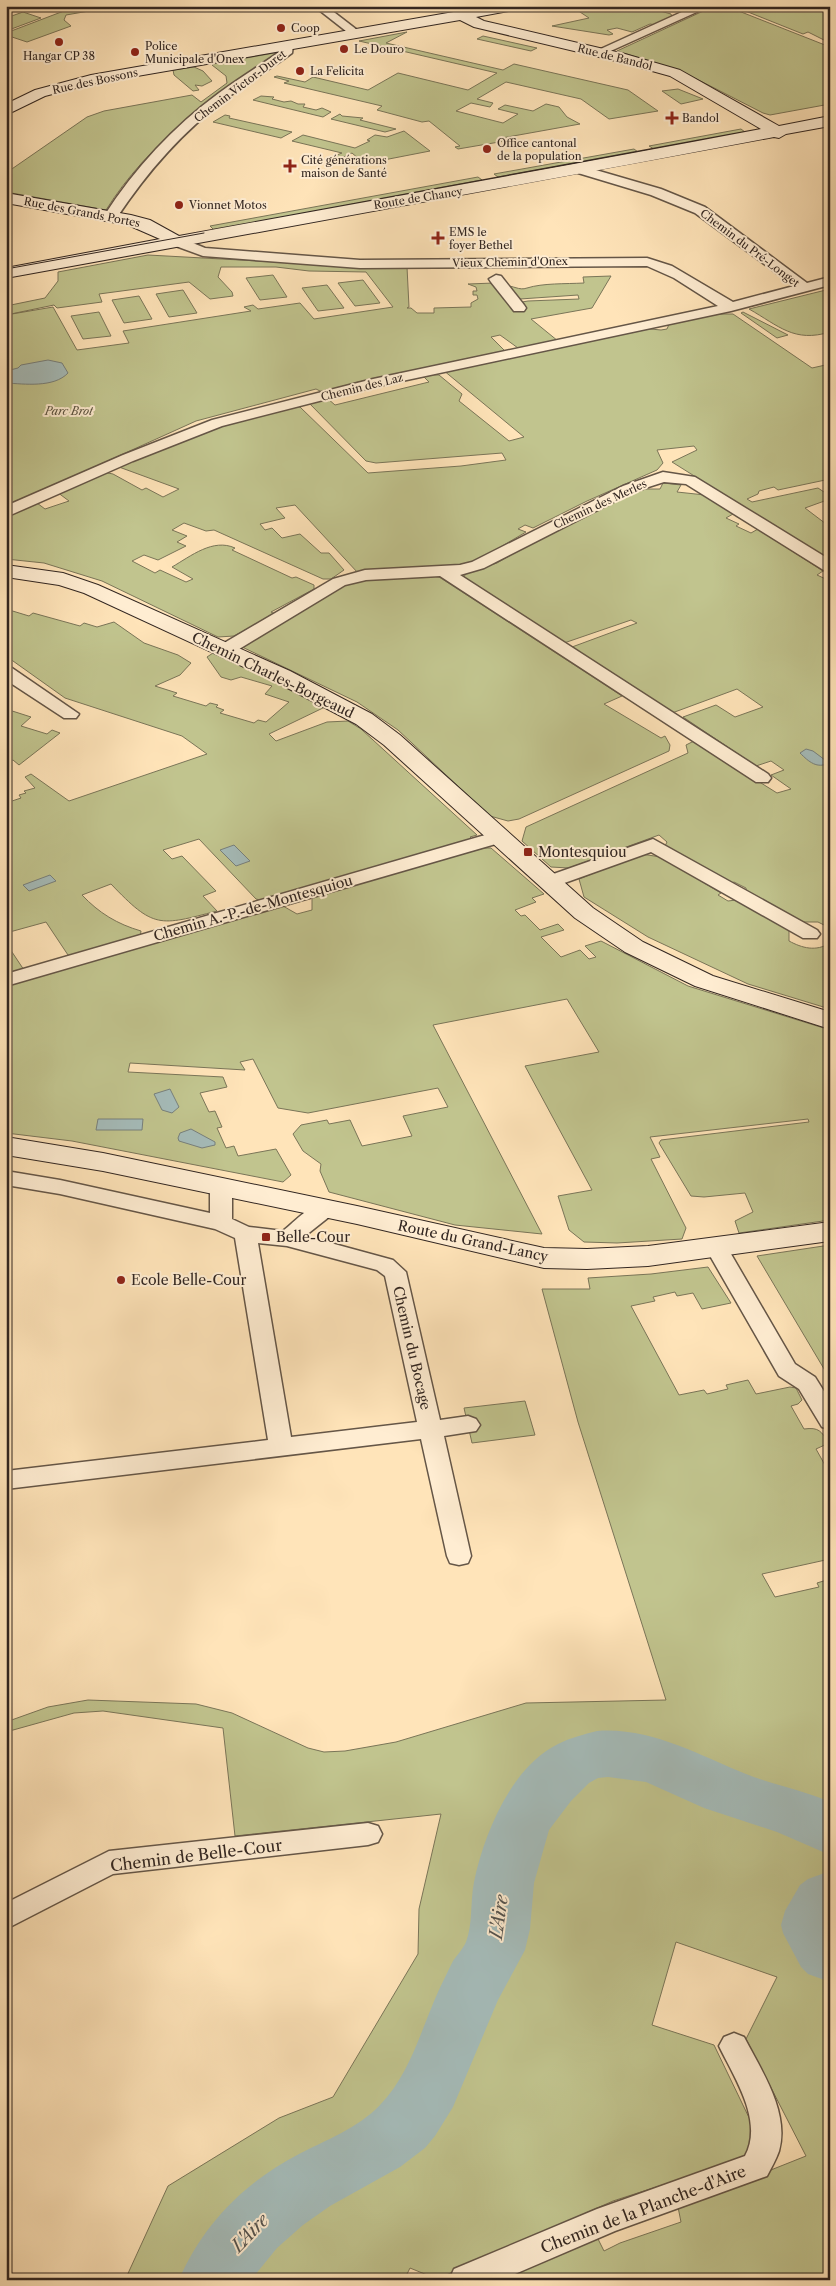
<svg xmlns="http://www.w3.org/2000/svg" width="836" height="2286" font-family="'Libre Caslon Text',serif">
  <rect width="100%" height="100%" fill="#ffe4b9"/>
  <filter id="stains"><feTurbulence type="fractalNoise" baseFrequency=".004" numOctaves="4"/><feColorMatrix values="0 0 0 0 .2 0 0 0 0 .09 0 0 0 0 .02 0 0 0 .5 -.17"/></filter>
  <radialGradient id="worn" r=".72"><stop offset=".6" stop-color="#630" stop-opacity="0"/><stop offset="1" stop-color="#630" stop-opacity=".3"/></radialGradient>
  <g fill="#c1c48e" stroke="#7a7558">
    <polygon points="77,6 118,6 66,15 64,20 71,26 27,42 6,35 6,33"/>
    <polygon points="571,6 642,6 671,14 672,17 656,25 650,24 632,32 617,28 607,30 613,34 609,35 552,26 589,18"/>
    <polygon points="714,6 726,6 830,47 830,104 770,115 763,113 681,71 617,51"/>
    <polygon points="733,6 830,6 830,43 808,32 803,34"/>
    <polygon points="23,12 41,18 6,31 6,18"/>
    <polygon points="407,32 386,43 503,70 514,64 628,90 658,111 609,119 581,99 506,82 477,99 493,103 490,107 471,103 456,111 503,123 518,114 498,109 505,105 533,111 546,104 559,107 567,117 580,124 502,138 505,141 458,149 455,147 460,146 429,121 422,122 377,110 382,106 284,83 289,81 274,77 277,76 305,82 313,77 368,90 398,73 468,90 497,73 359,41"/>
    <polygon points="483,36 537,48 531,51 477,39"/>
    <path d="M 274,53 L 277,54 C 212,97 148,143 106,210 L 6,192 L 6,173 L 87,117 L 104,111 L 192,95 L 201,102 L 227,83 L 226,76 L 212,65 L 213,64 Z"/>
    <polygon points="194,67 203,71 212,81 202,86 195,85 199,90 193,91 174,75 173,70"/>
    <polygon points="678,89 703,99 681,104 662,91"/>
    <polygon points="261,96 274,97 272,99 284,102 291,101 298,104 305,104 303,107 316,110 322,108 331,112 323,117 253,100"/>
    <polygon points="340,114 342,116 363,118 360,120 396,129 385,132 331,119"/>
    <polygon points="225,115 230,116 229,118 292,132 281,138 213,122"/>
    <polygon points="741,129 745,132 654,149 649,146"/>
    <polygon points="404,131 430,151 358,165 355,161 359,159 352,153 337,160 329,158 342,153 292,141 303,135 355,148 370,141 367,140 375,135 387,137"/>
    <polygon points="634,149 638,152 498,177 494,174"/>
    <polygon points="478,177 482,180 214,230 210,226"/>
    <path d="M 148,255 L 368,267 L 407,267 L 409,307 L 407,308 L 411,308 L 417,313 L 434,313 L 434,308 L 471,307 L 471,303 L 478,299 L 477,295 L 473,295 L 473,291 L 477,291 L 476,287 L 468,284 L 494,283 L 510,304 L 528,301 L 579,299 L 578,295 L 520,299 L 513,296 L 505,286 C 513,285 519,291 527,288 C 543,283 565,284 584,283 L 583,277 L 611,276 L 592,308 L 531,319 L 558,341 L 518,348 L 500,335 L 491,337 L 504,350 L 500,353 L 358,382 L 322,392 L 316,389 L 196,421 L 6,507 L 6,315 L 53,307 L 77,350 L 129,343 L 123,331 L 251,311 L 244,307 L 253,305 L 258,309 L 300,303 L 314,319 L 393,307 L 366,272 L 309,271 L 276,267 L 221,267 L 218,277 L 232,292 L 233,296 L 210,299 L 189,282 L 99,294 L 102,302 L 57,308 L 54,305 L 6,315 L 6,306 L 45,298 L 58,281 L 58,272 Z"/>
    <polygon points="273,275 287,297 260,300 246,278"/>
    <polygon points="363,280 380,303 355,306 338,283"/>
    <polygon points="327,285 344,308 318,311 302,288"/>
    <path d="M 830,289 L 830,332 C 794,343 779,326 749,309 Z"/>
    <polygon points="183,290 197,313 169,317 156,294"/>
    <polygon points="139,296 152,319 124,323 112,300"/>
    <polygon points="99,312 111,336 83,339 71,316"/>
    <polygon points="743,312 788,335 777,338 741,313"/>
    <path d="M 717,314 L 733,314 L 812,368 L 830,364 L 830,479 L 778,490 L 774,487 L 759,491 L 758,494 L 747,499 L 752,502 L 818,488 L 824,492 L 830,490 L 830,499 L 805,508 L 830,527 L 830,561 L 672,462 L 697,450 L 694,446 L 657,450 L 663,463 L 657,470 L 587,501 L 533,528 L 525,525 L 518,529 L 526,532 L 480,559 L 452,568 L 358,573 L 295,505 L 276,508 L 285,518 L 260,524 L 265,530 L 272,528 L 282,538 L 300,534 L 321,553 L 329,553 L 344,570 L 331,579 L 323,579 L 214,530 L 206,531 L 184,523 L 172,530 L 187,536 L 177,542 L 186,546 L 158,560 L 144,555 L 132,561 L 155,573 L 160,570 L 186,582 L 193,579 L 172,567 C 191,556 213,538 235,548 L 232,550 L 292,578 L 296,577 L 314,585 L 314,589 L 271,612 L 275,614 L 234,636 L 218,637 L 102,581 L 44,563 L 6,559 L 6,515 L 37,503 L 45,509 L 69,501 L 57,492 L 103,472 L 113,474 L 142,490 L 146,488 L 163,497 L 179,489 L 119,467 L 200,432 L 294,406 L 300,407 L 368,473 L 461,466 L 506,460 L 502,453 L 376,463 L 366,461 L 308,402 L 327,398 L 335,405 L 429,382 L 421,374 L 439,375 L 462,394 L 459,401 L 509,441 L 524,437 L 443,370 L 640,328 L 661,330 L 667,329 L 670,322 Z"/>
    <polygon points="663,483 681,485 677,492 705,495 733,514 726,518 739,524 736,526 751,533 758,529 823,571 817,575 830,581 830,928 818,922 800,922 746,892 746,888 734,882 730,884 665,846 667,842 659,835 569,868 551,867 522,841 526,827 688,753 686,745 694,741 777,793 791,789 771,775 784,770 771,761 756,766 683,717 716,705 735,717 763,707 737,689 672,713 572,647 637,623 631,620 564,643 463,579 466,573 497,563 526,546 625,495 642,489 660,489"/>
    <polygon points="436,575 622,696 604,704 661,738 665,736 670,745 669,751 519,819 508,821 490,816 398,730 357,702 240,646 347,584 378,578"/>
    <path d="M 6,609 L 29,616 L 33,613 L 80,626 L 84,623 L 97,627 L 114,622 L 144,643 L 178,655 L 191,663 L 180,675 L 155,686 L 177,693 L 173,696 L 206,706 L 210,703 L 218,705 L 216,707 L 224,710 L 220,713 L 254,723 L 258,720 L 266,722 L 289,702 L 265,694 L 272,686 L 241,677 L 231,680 L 221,677 L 207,657 L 216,651 L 325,707 L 269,734 L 276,741 L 327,722 L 348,721 L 361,729 L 477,835 L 470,837 L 473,840 L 264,901 L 256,899 L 199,839 L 163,850 L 172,859 L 182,856 L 216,891 L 203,896 L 217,911 C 159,926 154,929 111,884 L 82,895 C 99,913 117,924 141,931 L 140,938 L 75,957 L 68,955 L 46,922 L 6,933 L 6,803 L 21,798 L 19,795 L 26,793 L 24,791 L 35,788 L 25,777 L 31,774 L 69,801 L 207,754 L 182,736 L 65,698 L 6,656 Z"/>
    <polygon points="6,709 31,717 21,726 47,734 52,730 60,733 19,765 13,760 6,762"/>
    <polygon points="484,848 491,848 544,894 532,898 536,902 515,910 521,916 525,915 540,930 558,924 564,930 541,937 561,957 580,950 589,959 596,957 585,946 601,941 688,986 830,1030 830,1220 739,1233 735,1221 753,1212 745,1193 704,1197 691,1196 659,1143 661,1140 809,1122 808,1119 650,1137 660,1157 651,1159 686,1228 682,1239 617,1243 584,1242 569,1230 558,1196 592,1190 525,1066 599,1052 567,999 433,1025 542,1234 455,1225 329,1192 320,1171 321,1164 303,1151 293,1134 301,1125 327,1120 329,1124 350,1120 362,1146 412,1136 403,1116 448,1107 438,1088 308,1113 278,1108 253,1059 240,1062 245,1070 130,1063 128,1072 223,1077 227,1087 200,1093 209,1112 215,1111 222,1127 217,1128 226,1148 234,1146 238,1156 276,1149 291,1175 283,1182 72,1141 6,1133 6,985 283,906 297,914 312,910 312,896"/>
    <path d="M 641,854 L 661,857 L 721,893 L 718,895 L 728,901 L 736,900 L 789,928 L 789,941 C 802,948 816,952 830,943 L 830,1009 L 748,984 L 648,937 L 584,897 L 579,879 Z"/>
    <polygon points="6,943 24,970 6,976"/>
    <polygon points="830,1245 830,1379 757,1256"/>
    <path d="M 708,1267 L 731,1303 L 702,1309 L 693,1293 L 677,1296 L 675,1292 L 653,1297 L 655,1301 L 631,1306 L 679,1395 L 704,1390 L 707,1394 L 728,1389 L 726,1385 L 748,1380 L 756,1394 L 790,1387 L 796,1388 L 802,1400 L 798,1404 L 791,1406 L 804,1429 C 819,1427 821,1431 829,1443 L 816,1449 L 830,1474 L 830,1559 L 762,1574 L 775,1597 L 819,1587 L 817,1583 L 830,1579 L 830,2280 L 493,2280 L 595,2233 L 604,2251 L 620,2243 L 681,2222 L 678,2207 L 806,2156 L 746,2039 L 777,1977 L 676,1942 L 652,2025 L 714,2045 L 755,2130 L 746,2158 L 613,2201 L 437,2279 L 410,2268 L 404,2280 L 125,2280 L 168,2186 L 279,2118 L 333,2097 L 418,1954 L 419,1909 L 441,1814 L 235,1836 L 223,1728 L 103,1711 L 74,1713 L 6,1732 L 6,1722 L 48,1707 L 88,1700 L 196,1704 L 232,1713 L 308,1748 L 324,1752 L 345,1751 L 396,1742 L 526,1703 L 666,1700 L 578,1422 L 542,1289 L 590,1289 L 588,1278 L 651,1274 Z"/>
    <polygon points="525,1401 535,1435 472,1443 464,1408"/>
  </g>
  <g fill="#a5bcba" stroke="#77807d">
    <path d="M 48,360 L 62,363 L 68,373 C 54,388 24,384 6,383 L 6,371 L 18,368 L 21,365 Z"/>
    <path d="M 806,749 L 813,751 L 829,763 C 817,769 809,762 800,753 Z"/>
    <polygon points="234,845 250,861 236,866 220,850"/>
    <polygon points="50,875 56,881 29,891 23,885"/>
    <polygon points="170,1089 179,1107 172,1113 162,1110 154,1094"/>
    <polygon points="98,1119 143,1119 142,1130 96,1130"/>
    <polygon points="191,1129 215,1142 215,1145 202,1148 179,1141 178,1138 180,1133"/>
  </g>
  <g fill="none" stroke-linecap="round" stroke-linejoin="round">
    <g fill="#a5bcba" fill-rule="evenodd">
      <path d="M 597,1731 C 651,1727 698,1755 746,1774 C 774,1785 803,1790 830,1802 L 830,1855 L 777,1832 L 704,1808 L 646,1782 L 608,1777 L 598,1778 L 589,1783 L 571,1801 L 549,1830 L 534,1883 L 530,1929 L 525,1950 L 498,2000 L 453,2107 L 435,2136 L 425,2148 L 400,2167 L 330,2206 L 303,2225 L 277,2248 L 251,2280 L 179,2280 C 203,2224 245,2182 299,2154 C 326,2140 358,2128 380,2105 C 410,2074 421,2030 438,1992 C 443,1981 448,1971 453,1961 C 457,1955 463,1949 466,1942 C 473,1924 470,1902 474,1882 C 484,1834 511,1767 558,1744 C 570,1738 584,1734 597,1731 Z"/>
      <polygon points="830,1871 830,1982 808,1974 801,1967 783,1933 781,1925 785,1911 800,1885 808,1879"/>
    </g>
    <defs>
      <g id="street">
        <polygon points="314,6 326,6 361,33 359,35 351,35"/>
        <polygon points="695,6 710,6 604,54 600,55 594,52"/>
        <path d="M 287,42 L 293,45 L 292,53 C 271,69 247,82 226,99 C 181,133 147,172 116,219 L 106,219 L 104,216 C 135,168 173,127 219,93 C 239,78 261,65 282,50 L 281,45 Z"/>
        <polygon points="582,166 661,189 705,207 807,283 830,277 830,285 731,311 374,387 222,426 133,461 6,517 6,506 123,455 212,420 373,379 718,306 674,278 647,266 360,268 203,256 173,245 171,242 173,239 183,239 205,248 360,260 647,258 672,266 733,302 794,286 695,213 651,195 578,173 576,170"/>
        <polygon points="496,275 501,276 524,305 526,308 524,311 514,311 491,282 489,279"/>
        <polygon points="663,472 695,477 827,558 830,560 830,574 686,484 664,482 633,492 484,568 460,575 768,774 771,778 768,782 756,782 440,576 366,580 345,585 231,654 219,654 217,650 219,646 333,579 365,570 460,565 472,562 623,486"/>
        <polygon points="6,667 12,668 79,714 76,718 64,718 6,680"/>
        <polygon points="499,831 506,833 508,837 506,841 6,986 6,974"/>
        <polygon points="653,839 817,930 820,934 817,938 803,938 651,852 556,886 542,886 540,882 542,878"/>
        <path d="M 6,1171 L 60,1180 L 210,1213 L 210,1188 L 213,1183 L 221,1181 L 229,1183 L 232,1188 L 232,1219 L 249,1227 L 283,1231 C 297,1220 315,1198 334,1203 L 337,1208 L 334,1213 L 305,1236 L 393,1260 L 406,1272 L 440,1420 L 468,1416 L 476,1419 L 480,1425 L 476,1431 L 444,1436 L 471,1556 L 468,1563 L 459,1565 L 450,1563 L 447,1556 L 421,1439 L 6,1489 L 6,1471 L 268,1440 L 235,1238 L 215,1229 L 60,1194 L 6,1185 ZM 258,1243 L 287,1246 L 377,1270 L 385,1276 L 417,1422 L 291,1437 Z"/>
        <polygon points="716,1240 724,1242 795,1364 815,1377 830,1401 830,1429 822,1427 799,1389 779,1376 705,1247 708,1242"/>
        <polygon points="368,1823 378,1826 382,1834 378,1842 368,1845 113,1874 6,1929 6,1903 109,1851"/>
        <path d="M 734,2033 L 744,2037 C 761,2070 790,2112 779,2151 C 776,2160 771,2168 767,2176 L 615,2231 L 501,2280 L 449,2280 L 454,2269 L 597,2209 L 745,2156 C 764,2121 734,2077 719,2046 L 724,2037 Z"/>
      </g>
      <g id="secondary">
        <path d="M 488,6 L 521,6 L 514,10 L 476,17 L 484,21 L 625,54 L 680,70 L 779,126 L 830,116 L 830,126 L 786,134 L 779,138 L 774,137 C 518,186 262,231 6,278 L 6,268 L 160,239 L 128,225 L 6,203 L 6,193 L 131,215 L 150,220 L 179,236 C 373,200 568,166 761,129 L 670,76 L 616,61 L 474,27 L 460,20 L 91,84 L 45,96 L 6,115 L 6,104 L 35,90 L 91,75 Z"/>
        <polygon points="6,565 63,573 98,585 290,671 372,714 400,735 593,908 643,942 713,976 830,1012 830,1029 695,986 625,952 575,918 384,745 356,724 274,681 84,593 59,585 6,577"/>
        <polygon points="6,1137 103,1153 357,1206 544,1248 587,1249 648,1246 830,1222 830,1241 648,1266 587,1269 544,1268 357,1224 103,1171 6,1155"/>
      </g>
    </defs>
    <use href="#street" stroke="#655647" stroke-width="3"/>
    <use href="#secondary" stroke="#322621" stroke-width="2"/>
    <use href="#street" fill="#ffedd2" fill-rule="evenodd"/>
    <use href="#secondary" fill="#ffedd2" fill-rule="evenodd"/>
    <polyline stroke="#322621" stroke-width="1" points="6,269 204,233"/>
  </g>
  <g fill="#8f2418" stroke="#ffedd2" stroke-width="2">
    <circle cx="281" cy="28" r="5"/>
    <circle cx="59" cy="42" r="5"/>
    <circle cx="344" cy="49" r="5"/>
    <circle cx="135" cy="52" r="5"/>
    <circle cx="300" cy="71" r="5"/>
    <path d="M669.5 110.5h5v5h5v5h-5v5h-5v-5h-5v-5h5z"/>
    <circle cx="487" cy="149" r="5"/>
    <path d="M287.5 158.5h5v5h5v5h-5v5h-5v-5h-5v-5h5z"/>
    <circle cx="179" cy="205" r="5"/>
    <path d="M435.5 230.5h5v5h5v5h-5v5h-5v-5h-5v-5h5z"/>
    <rect x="523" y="847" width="10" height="10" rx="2.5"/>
    <rect x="261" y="1232" width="10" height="10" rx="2.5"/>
    <circle cx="121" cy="1280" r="5"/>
  </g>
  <g text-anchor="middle" stroke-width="4" stroke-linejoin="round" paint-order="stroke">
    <g font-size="11" fill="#322621" stroke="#ffedd2" text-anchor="start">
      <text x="291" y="32">Coop</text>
      <text x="145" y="50">Police<tspan x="145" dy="13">Municipale d'Onex</tspan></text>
      <text x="354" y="53">Le Douro</text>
      <text x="59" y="60" text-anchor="middle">Hangar CP 38</text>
      <text x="310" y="75">La Felicita</text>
      <text x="682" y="122">Bandol</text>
      <text x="497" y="147">Office cantonal<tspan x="497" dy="13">de la population</tspan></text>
      <text x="301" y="164">Cité générations<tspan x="301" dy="13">maison de Santé</tspan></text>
      <text x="189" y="209">Vionnet Motos</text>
      <text x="449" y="236">EMS le<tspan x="449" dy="13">foyer Bethel</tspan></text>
    </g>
    <g font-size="11" fill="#322621" stroke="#ffedd2">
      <text transform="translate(615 57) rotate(14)" y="4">Rue de Bandol</text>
      <text transform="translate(95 81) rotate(-12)" y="4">Rue des Bossons</text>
      <text transform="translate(240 86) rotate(-37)" y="4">Chemin Victor-Duret</text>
      <text transform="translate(418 198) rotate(-9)" y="4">Route de Chancy</text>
      <text transform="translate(82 212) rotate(11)" y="4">Rue des Grands Portes</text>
      <text transform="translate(750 248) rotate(37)" y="4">Chemin du Pré-Longet</text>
      <text transform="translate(510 262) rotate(-1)" y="4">Vieux Chemin d'Onex</text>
      <text transform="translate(362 387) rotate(-14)" y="4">Chemin des Laz</text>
      <text transform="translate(600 504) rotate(-25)" y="4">Chemin des Merles</text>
    </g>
    <g font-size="11" font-style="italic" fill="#564e3c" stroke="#ffedd2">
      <text x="69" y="415">Parc Brot</text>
    </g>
    <g font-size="14" fill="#322621" stroke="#ffedd2">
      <text transform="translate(273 675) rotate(26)" y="5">Chemin Charles-Borgeaud</text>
      <text transform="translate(253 908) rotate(-16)" y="5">Chemin A.-P.-de-Montesquiou</text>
      <text transform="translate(473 1241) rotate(12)" y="5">Route du Grand-Lancy</text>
      <text transform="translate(412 1348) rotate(77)" y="5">Chemin du Bocage</text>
    </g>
    <g font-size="14" fill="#322621" stroke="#ffedd2" text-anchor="start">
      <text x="538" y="857">Montesquiou</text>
      <text x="276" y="1242">Belle-Cour</text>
      <text x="131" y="1285">Ecole Belle-Cour</text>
    </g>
    <g font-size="16" fill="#322621" stroke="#ffedd2">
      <text transform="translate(196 1855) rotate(-7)" y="6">Chemin de Belle-Cour</text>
      <text transform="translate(643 2209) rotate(-21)" y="6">Chemin de la Planche-d'Aire</text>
    </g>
    <g font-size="18" font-style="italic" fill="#54534f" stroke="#ffedd2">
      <text transform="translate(499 1917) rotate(-82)" y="6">L'Aire</text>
      <text transform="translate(250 2233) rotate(-46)" y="6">L'Aire</text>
    </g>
  </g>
  <rect width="836" height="2286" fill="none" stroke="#ffe4b9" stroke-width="25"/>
  <rect x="8" y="8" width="821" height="2271" fill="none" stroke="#322621" stroke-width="2.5"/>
  <rect x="12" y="12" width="811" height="2261" fill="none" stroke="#322621"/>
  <rect width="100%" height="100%" filter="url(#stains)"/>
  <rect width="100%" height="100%" fill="url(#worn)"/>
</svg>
